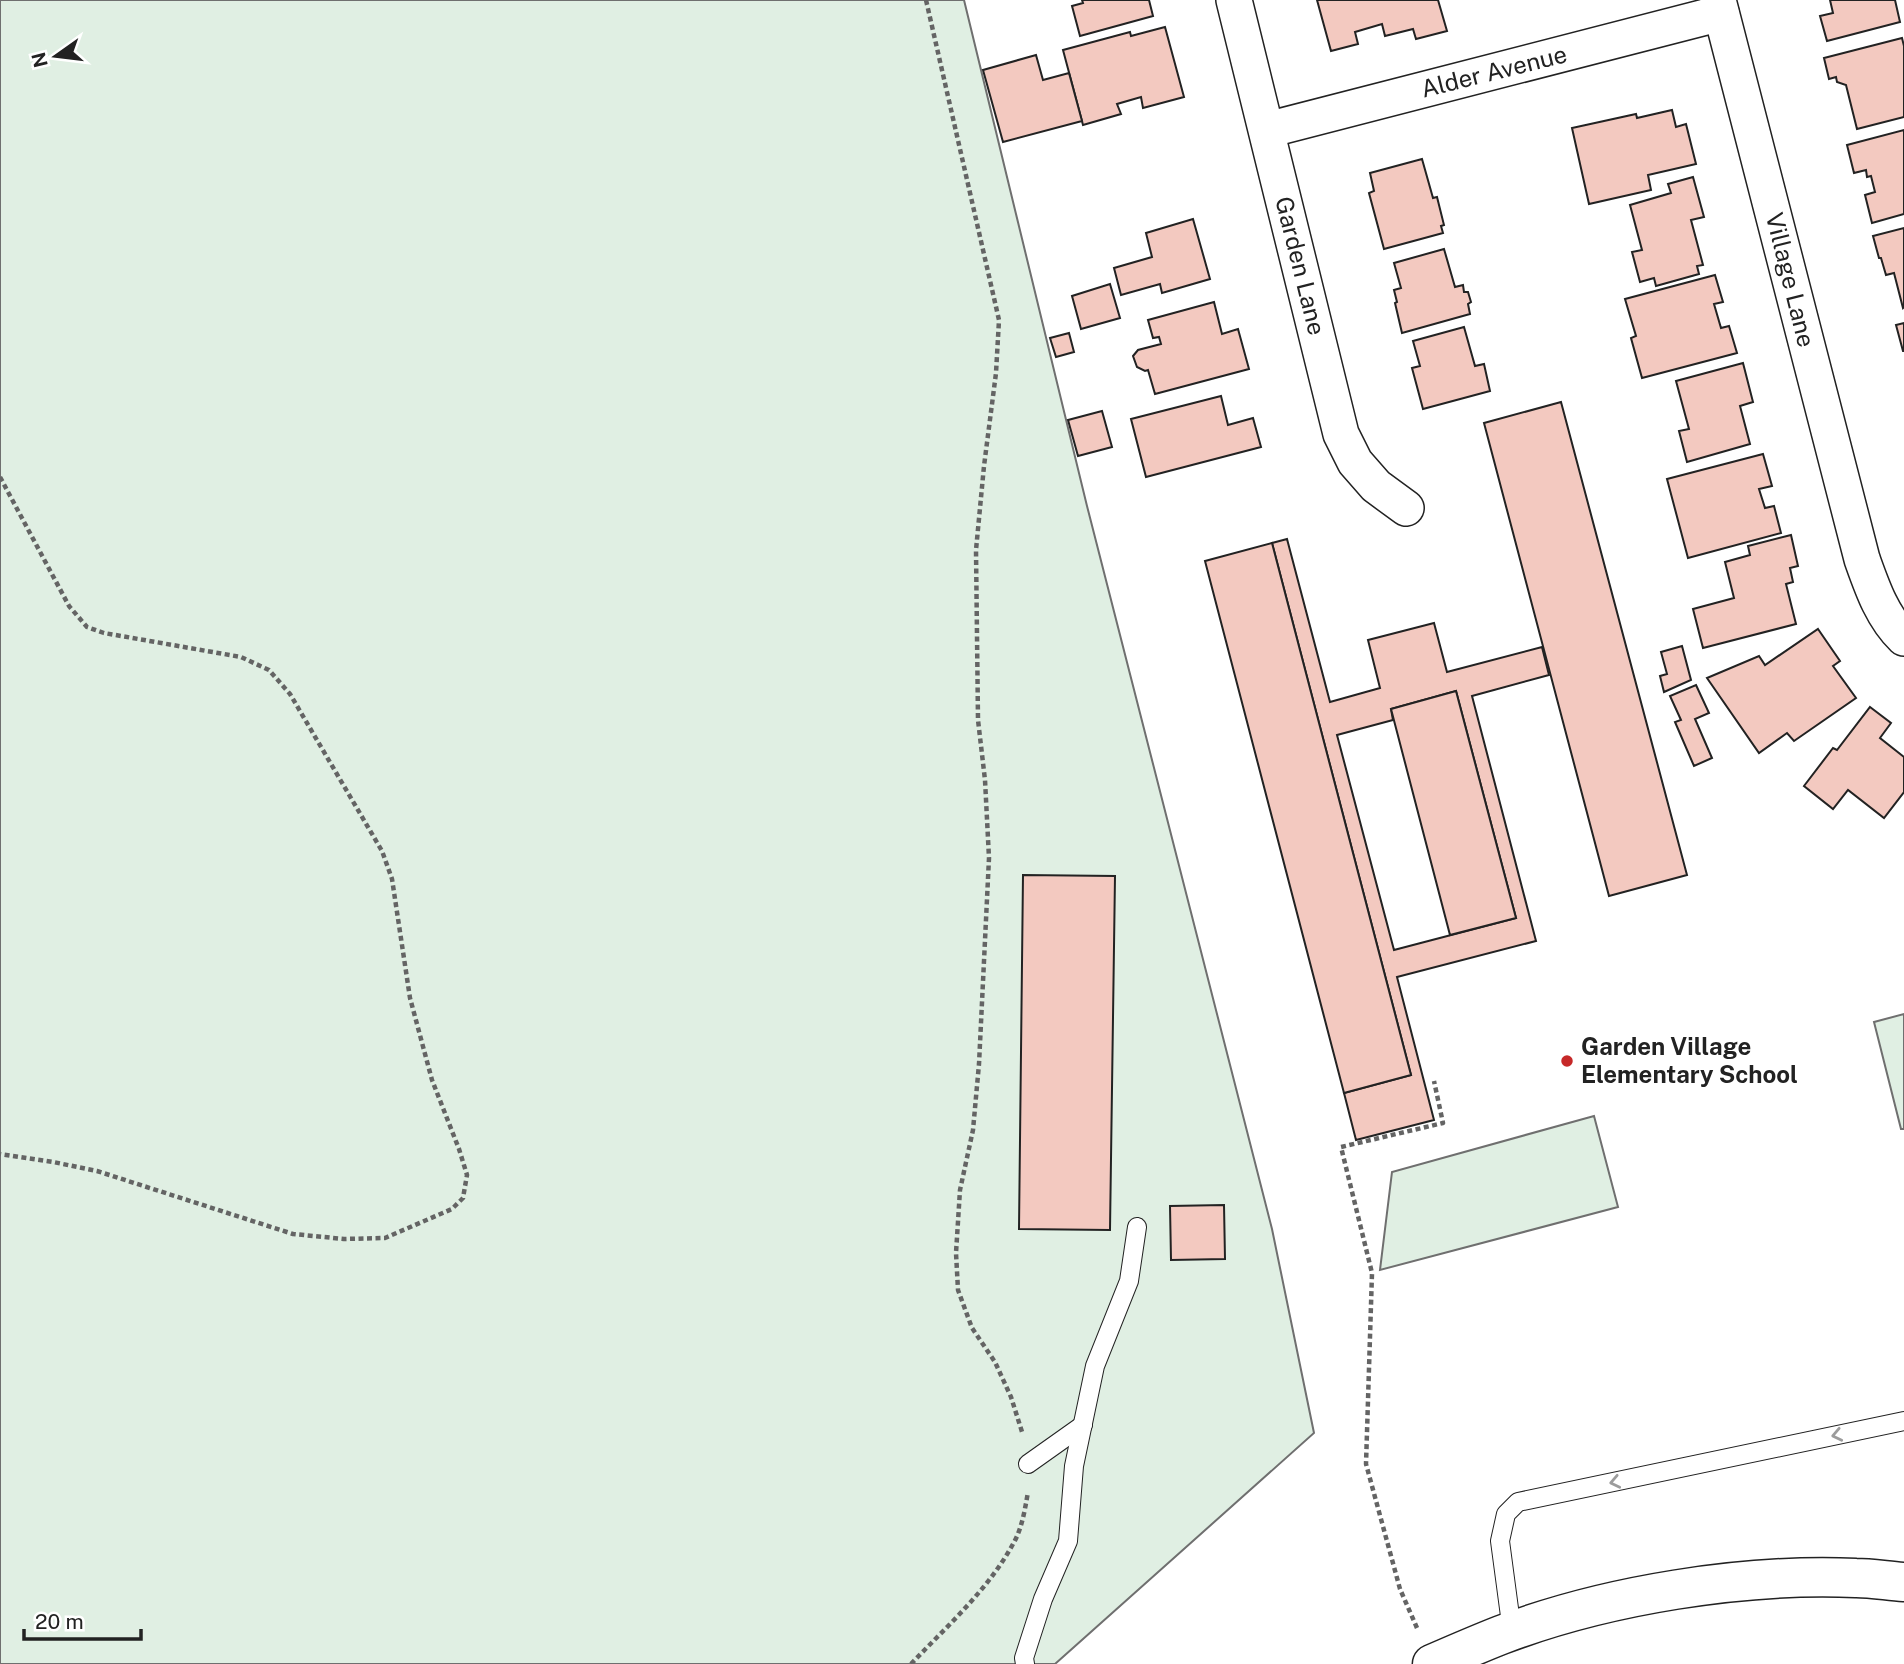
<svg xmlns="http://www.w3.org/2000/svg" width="1904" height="1664" font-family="'Public Sans',sans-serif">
  <rect width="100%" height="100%" fill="#fff"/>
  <g fill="#e0efe3" stroke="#6f6f6f" stroke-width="2">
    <polygon points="0,0 964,0 1087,506 1272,1229 1314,1433 1055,1664 0,1664"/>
    <polygon points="1904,1014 1904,1129 1901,1129 1874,1022"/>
    <polygon points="1594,1116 1618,1207 1380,1270 1392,1172"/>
  </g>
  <g fill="#f3c9c0" stroke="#222" stroke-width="2" fill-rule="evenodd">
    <polygon points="1082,0 1149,0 1153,16 1080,36 1072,6 1083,3"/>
    <polygon points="1317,0 1438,0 1447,31 1416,39 1413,29 1385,36 1382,24 1355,32 1358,44 1331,51"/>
    <polygon points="1830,0 1895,0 1900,22 1827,41 1820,16 1833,13"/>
    <polygon points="1165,27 1184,97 1143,108 1141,97 1117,104 1121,114 1083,125 1063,50 1130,32 1131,36"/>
    <polygon points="1902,38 1904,46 1904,117 1857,129 1846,85 1837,82 1836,77 1829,79 1824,58"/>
    <polygon points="1036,55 1043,80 1069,73 1082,121 1003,142 983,70"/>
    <polygon points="1672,110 1676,127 1686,124 1696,164 1648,175 1651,190 1589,204 1572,128 1636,114 1637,118"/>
    <polygon points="1904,130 1904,214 1872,223 1865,195 1875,192 1871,176 1867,177 1866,170 1854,173 1847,145"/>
    <polygon points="1422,159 1433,198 1437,197 1444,225 1441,226 1443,233 1384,249 1369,193 1374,191 1370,173"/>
    <polygon points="1693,177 1704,217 1691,220 1703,265 1697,266 1699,274 1656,286 1654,278 1640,282 1632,252 1642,250 1630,205 1671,193 1668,184"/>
    <polygon points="1193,219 1210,279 1162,293 1160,284 1121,295 1114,268 1152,257 1146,233"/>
    <polygon points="1904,228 1904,307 1903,308 1894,273 1886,275 1881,258 1879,258 1873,236"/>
    <polygon points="1444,249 1455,287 1463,285 1464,292 1468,292 1471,302 1468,304 1470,314 1402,333 1395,303 1397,302 1394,290 1401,288 1394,263"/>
    <polygon points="1715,275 1723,302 1714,304 1721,328 1729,326 1737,353 1642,378 1631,338 1636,336 1625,299"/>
    <polygon points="1110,284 1120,318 1081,329 1072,296"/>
    <polygon points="1214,302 1222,334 1238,329 1249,369 1155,394 1148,370 1145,371 1137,367 1133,356 1138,350 1161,344 1159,337 1153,338 1148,320"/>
    <polygon points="1904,323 1904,351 1903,351 1896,325"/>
    <polygon points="1464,327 1475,366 1484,364 1490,391 1423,409 1412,368 1420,366 1413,341"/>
    <polygon points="1069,333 1074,352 1056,357 1050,338"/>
    <polygon points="1743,363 1753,402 1740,406 1750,444 1687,462 1679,431 1689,429 1676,381"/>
    <polygon points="1221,396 1228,425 1253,418 1261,447 1146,477 1131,419"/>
    <polygon points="1561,402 1687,875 1609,896 1484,423"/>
    <polygon points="1102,411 1112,447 1078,456 1068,420"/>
    <polygon points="1763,454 1772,486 1759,489 1765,508 1774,506 1781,533 1688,558 1667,479"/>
    <polygon points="1791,535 1798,566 1790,568 1793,582 1786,584 1796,624 1703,648 1693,609 1734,598 1725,562 1750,555 1748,546"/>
    <path d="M 1287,539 L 1330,702 L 1380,688 L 1368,640 L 1434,623 L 1447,672 L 1542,647 L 1549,675 L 1472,696 L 1536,941 L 1397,977 L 1434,1120 L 1356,1140 L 1344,1093 L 1411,1075 L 1272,543 ZM 1456,691 L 1516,918 L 1394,950 L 1337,735 L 1393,720 L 1391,709 Z"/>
    <polygon points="1272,543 1411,1075 1344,1093 1205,561"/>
    <polygon points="1818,629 1840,661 1833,666 1856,698 1794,741 1787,733 1759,753 1707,678 1759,656 1765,665"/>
    <polygon points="1682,646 1691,680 1664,692 1660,676 1667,674 1661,652"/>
    <polygon points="1696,685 1709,713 1695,719 1712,758 1694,766 1675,722 1681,720 1670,696"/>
    <polygon points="1456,691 1516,918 1450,935 1391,709"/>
    <polygon points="1870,707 1891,723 1880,738 1904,757 1904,792 1884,818 1848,790 1833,809 1804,786 1833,748 1837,750"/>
    <polygon points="1023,875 1115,876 1110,1230 1019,1229"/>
    <polygon points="1224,1205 1225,1259 1171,1260 1170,1206"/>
  </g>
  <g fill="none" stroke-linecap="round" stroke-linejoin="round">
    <defs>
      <g id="lane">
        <polyline points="1028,1464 1083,1425"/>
        <polyline points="1512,1631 1500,1541 1506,1514 1518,1502 1904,1421"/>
        <polyline points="1025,1664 1024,1658 1043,1599 1068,1541 1074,1466 1095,1366 1129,1281 1137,1227"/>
      </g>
      <g id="street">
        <polyline points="1234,0 1341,434 1355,462 1376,486 1406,508"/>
        <path d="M 1718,0 L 1862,559 C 1872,587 1882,617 1904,638"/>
        <polyline points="1267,130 1721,13"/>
      </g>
      <path id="secondary" d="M 1432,1664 C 1455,1654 1478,1644 1501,1635 C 1606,1595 1744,1573 1856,1578 C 1872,1578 1888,1581 1904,1582"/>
    </defs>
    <use href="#lane" stroke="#222" stroke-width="20"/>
    <use href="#street" stroke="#222" stroke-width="38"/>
    <use href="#secondary" stroke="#222" stroke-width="41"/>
    <g stroke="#646464" stroke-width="4.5" stroke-dasharray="5 3.5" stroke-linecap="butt">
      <polyline points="926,0 999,320 996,373 984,466 976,550 978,720 985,780 989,858 979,1064 973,1130 960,1190 956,1253 958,1290 972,1328 995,1362 1011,1397 1023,1435"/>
      <polyline points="0,477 69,606 87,627 104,633 241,657 269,670 290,694 382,851 392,879 410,998 432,1080 459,1149 467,1175 463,1198 452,1209 385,1238 344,1239 293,1234 97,1171 53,1162 0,1154"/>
      <polyline points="1417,1628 1400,1589 1366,1464 1372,1273 1341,1147 1443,1123 1434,1081"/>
      <path d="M 911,1664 C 947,1626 988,1590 1013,1544 C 1022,1529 1025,1509 1028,1492"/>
    </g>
    <use href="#lane" stroke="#fff" stroke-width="18"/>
    <use href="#street" stroke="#fff" stroke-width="35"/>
    <use href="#secondary" stroke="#fff" stroke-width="38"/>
  </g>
  <defs><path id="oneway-chevron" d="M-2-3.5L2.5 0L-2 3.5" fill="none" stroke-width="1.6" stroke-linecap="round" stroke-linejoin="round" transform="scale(1.75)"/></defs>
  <g stroke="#9c9c9c">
    <use href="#oneway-chevron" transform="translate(1837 1435) rotate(168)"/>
    <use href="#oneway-chevron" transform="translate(1615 1482) rotate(168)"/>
  </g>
  <circle fill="#c62828" stroke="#fff" stroke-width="2.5" cx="1567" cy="1061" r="7"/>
  <g text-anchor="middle" stroke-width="5" stroke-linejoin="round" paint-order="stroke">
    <g font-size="24" fill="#222" stroke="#fff">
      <text transform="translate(1494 72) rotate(-14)" y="8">Alder Avenue</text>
      <text transform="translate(1300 266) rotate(76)" y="8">Garden Lane</text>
      <text transform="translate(1790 280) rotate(76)" y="8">Village Lane</text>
    </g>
    <g font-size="24" font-weight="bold" fill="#222" stroke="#fff" text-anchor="start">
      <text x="1581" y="1055">Garden Village<tspan x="1581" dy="28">Elementary School</tspan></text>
    </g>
  </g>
  <g transform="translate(56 56) rotate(256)" stroke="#ffffff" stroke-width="5" paint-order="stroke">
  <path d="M0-5L12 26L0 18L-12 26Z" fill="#222222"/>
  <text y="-10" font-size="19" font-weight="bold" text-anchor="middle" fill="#222222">N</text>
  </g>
  <path d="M24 1629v10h117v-10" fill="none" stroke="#222222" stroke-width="3.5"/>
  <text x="35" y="1629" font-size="21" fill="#222222" stroke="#ffffff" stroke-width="5" paint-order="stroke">20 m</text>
</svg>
